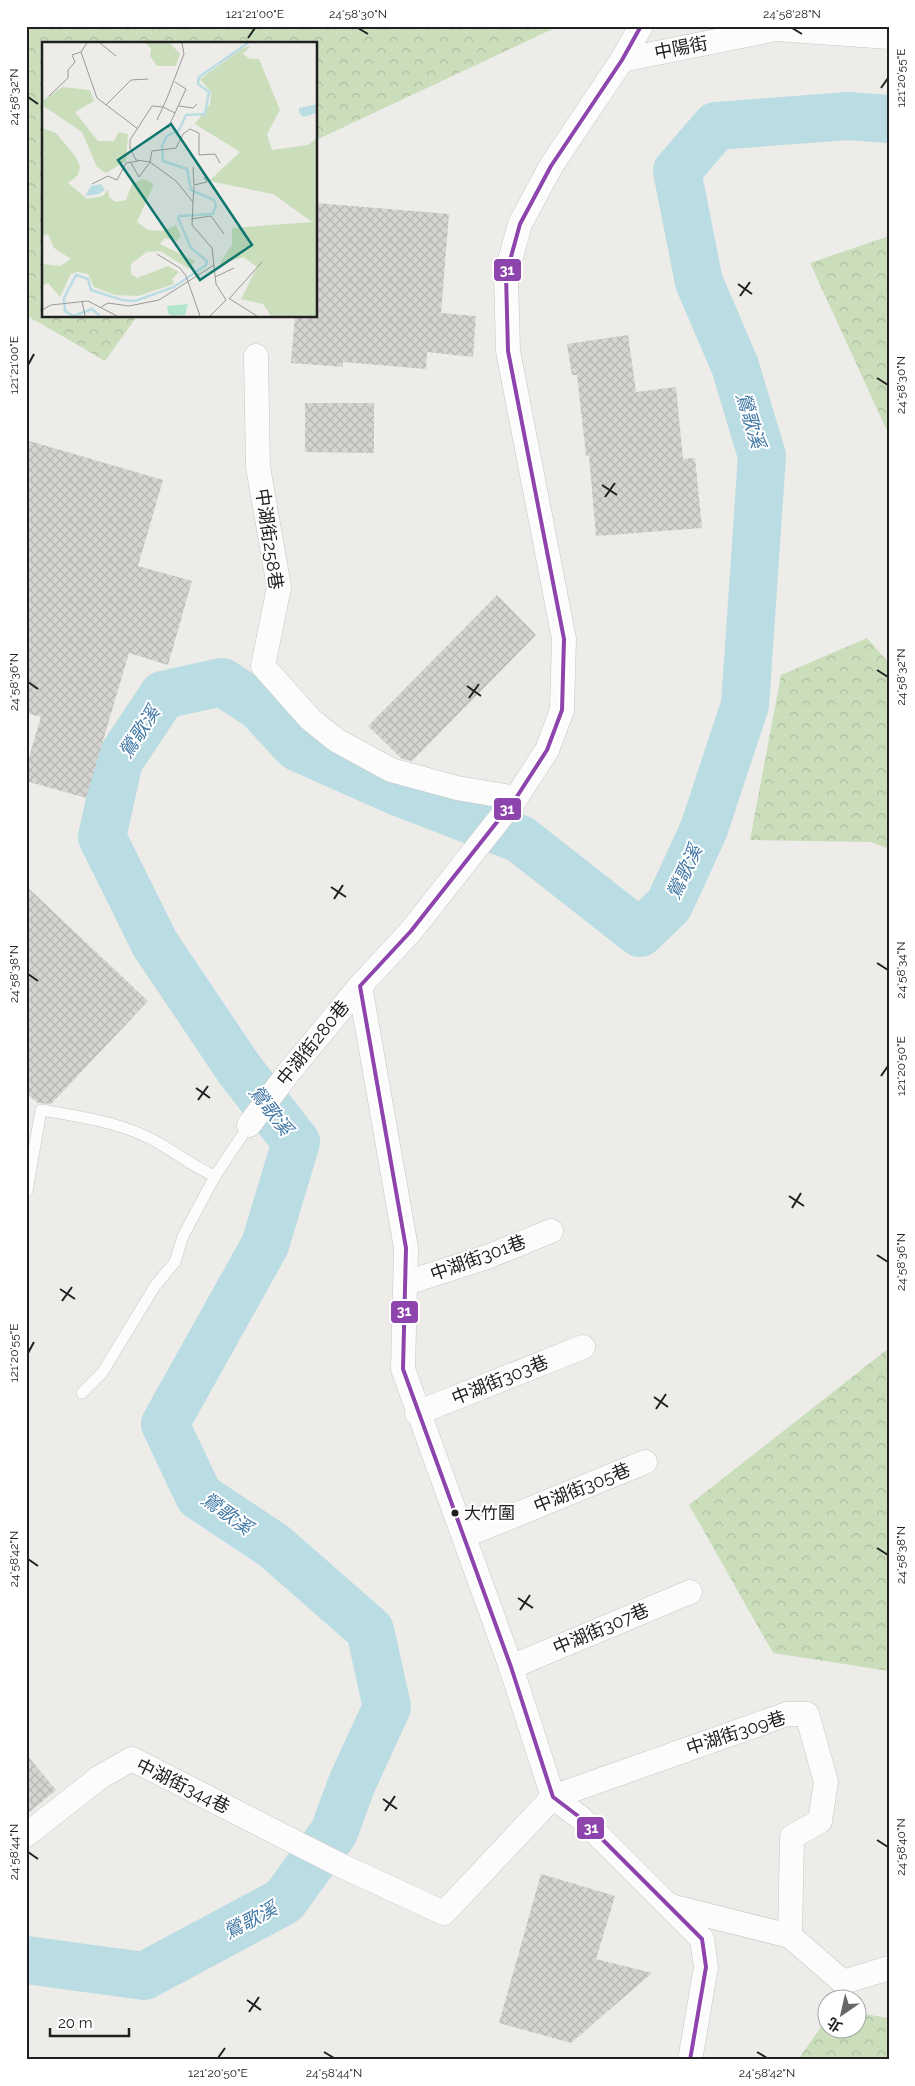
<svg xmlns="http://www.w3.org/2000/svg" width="915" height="2086" font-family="Raleway,'Noto Sans TC',sans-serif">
  <defs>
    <pattern id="forest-crowns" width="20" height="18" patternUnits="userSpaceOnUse" patternTransform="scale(1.25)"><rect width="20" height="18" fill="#cadebc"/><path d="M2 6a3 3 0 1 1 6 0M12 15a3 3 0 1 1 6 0" fill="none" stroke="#adbea1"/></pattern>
    <pattern id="building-cross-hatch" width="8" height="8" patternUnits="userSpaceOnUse" patternTransform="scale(1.25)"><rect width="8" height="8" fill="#d6d4d1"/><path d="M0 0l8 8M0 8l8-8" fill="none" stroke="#b7b6b3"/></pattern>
  </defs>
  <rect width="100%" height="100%" fill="#eeece9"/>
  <g fill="url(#forest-crowns)">
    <polygon points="26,26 559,26 316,140 316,44 44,44 44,316 137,316 105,361 26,315"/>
    <polygon points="889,236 889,435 810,263"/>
    <polygon points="867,638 889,663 889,849 871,842 750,840 781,675"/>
    <polygon points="889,1348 889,1671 773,1653 689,1505"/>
    <polygon points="858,2013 889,2018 889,2060 798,2060 827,2018 828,2028 858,2028"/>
  </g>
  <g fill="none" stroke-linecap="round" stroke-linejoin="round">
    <polyline stroke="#badde3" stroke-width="48" points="26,1960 144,1976 284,1901 334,1832 352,1783 387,1707 370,1630 274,1546 199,1496 165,1424 265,1245 296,1142 239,1069 155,944 102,837 119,761 163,695 222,682 259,706 297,747 396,791 520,839 640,933 669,905 704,829 745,705 762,456 735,366 699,282 677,171 716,126 848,116 889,119"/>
  </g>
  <g fill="url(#building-cross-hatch)">
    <polygon points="316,203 449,214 441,313 476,316 473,357 427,352 426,369 343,362 343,367 291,363 295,316 316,316"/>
    <polygon points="628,335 636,392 676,387 683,459 695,458 702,528 596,536 589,456 586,456 577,375 572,375 567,344"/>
    <polygon points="305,403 374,403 374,453 305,452"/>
    <polygon points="26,440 163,480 138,566 192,581 168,665 129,653 86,798 26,781 26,767 41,717 26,713"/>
    <polygon points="497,595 536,635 412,761 402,759 368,726"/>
    <polygon points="26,886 148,1001 51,1104 38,1103 26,1093"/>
    <polygon points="26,1754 56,1790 26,1815"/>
    <polygon points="541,1874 615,1896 596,1959 652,1973 571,2043 499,2023"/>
  </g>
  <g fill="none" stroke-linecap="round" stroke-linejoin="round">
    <defs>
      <g id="lane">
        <polyline points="215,1176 249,1125"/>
        <path d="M 27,1191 L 41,1110 C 77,1116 112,1121 145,1136 C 170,1147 190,1166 215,1176 L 183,1236 L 175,1262 L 155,1286 L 102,1373 L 82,1393"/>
      </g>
      <g id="street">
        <polyline points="641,26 622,60 551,166 520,224 506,275 508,351 564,639 562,710 547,750 516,798 411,931 360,986 406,1248 403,1369 511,1667 553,1797 582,1819 702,1939 706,1967 690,2060"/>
        <polyline points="622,60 776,29 889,37"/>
        <polyline points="256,356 258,467 279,587 263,666 310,719 336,740 391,770 457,788 516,798"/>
        <polyline points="249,1125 289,1072 360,986"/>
        <polyline points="406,1283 487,1257 551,1231"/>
        <polyline points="417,1413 583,1347"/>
        <polyline points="464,1536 645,1462"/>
        <polyline points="511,1667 690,1592"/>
        <polyline points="26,1835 100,1777 132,1759 340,1865 444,1913 553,1797 787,1714 807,1714 826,1782 820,1821 792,1837 790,1936"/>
        <polyline points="670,1906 790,1936 843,1982 889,1968"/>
      </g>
    </defs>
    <use href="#lane" stroke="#c7c6c5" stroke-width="12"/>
    <use href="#street" stroke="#c7c6c5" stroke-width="25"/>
    <use href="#lane" stroke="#fcfcfc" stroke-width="11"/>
    <use href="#street" stroke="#fcfcfc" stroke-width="24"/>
    <defs>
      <polyline id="bus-1" points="641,26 622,60 551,166 520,224 506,275 508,351 564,639 562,710 547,750 516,798 411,931 360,986 406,1248 403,1369 511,1667 553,1797 582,1819 702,1939 706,1967 690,2060"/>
    </defs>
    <use href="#bus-1" stroke="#fff" stroke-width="8"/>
    <use href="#bus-1" stroke="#8e44ad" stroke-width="4"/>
  </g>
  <path fill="none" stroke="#202020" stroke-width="2" d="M 358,28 L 368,34M 792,28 L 802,34M 248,38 L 255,28M 881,88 L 888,78M 28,97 L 38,104M 738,284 L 752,294M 740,296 L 750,282M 28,365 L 34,354M 877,378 L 888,385M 602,485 L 617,495M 605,497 L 615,483M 877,670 L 888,677M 28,682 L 38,689M 467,686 L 481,696M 469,698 L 479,684M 331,887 L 346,897M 334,899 L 343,885M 877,963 L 888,970M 28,974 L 38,981M 881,1076 L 888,1066M 196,1088 L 210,1098M 198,1100 L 208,1086M 789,1196 L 804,1206M 792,1208 L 801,1193M 877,1255 L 888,1262M 60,1289 L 75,1299M 62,1301 L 72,1287M 28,1353 L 34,1342M 654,1397 L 668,1407M 656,1409 L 666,1394M 877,1548 L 888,1555M 28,1559 L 38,1566M 518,1598 L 533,1608M 520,1610 L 530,1595M 383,1799 L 397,1809M 385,1811 L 395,1796M 877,1840 L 888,1847M 28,1852 L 38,1859M 247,2000 L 261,2010M 249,2012 L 259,1997M 324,2052 L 334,2058M 757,2052 L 767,2058M 218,2058 L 225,2048"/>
  <circle fill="#202020" stroke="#fff" stroke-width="2" cx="455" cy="1513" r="4.5"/>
  <g text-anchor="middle" stroke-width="4" stroke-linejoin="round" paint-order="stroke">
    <g font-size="17" fill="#202020" stroke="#fff" text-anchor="start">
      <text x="464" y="1519">大竹圍</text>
    </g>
    <g font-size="18" fill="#202020" stroke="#fff">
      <text transform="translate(681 48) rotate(-11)" y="6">中陽街</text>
      <text transform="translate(269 539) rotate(82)" y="6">中湖街258巷</text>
      <text transform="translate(313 1043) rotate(-51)" y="6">中湖街280巷</text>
      <text transform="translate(478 1258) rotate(-20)" y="6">中湖街301巷</text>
      <text transform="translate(500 1380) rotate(-22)" y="6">中湖街303巷</text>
      <text transform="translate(582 1488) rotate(-22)" y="6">中湖街305巷</text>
      <text transform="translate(601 1629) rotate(-23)" y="6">中湖街307巷</text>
      <text transform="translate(736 1733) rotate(-18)" y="6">中湖街309巷</text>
      <text transform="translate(183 1786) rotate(26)" y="6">中湖街344巷</text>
    </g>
    <g font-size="19" font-style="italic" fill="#4178a5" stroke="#fff">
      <text transform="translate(751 420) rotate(73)" y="7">鶯歌溪</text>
      <text transform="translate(139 732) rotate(-57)" y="7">鶯歌溪</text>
      <text transform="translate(684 872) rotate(-65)" y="7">鶯歌溪</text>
      <text transform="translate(271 1110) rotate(52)" y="7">鶯歌溪</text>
      <text transform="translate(227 1513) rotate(36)" y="7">鶯歌溪</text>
      <text transform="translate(250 1920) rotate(-28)" y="7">鶯歌溪</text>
    </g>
  </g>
  <g transform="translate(42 42)">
    <rect width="275" height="275" fill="#eeece9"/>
    <path d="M 103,1 L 128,1 L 138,12 L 134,24 L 115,24 L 108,14 L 109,6 ZM 209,4 L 201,12 L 208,17 L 217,17 L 238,68 L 225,92 L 230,108 L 266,103 L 275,96 L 275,274 L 229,274 L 221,262 L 199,257 L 215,225 L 201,215 L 177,223 L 190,202 L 190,186 L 270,180 L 231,152 L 167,139 L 198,110 L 153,82 L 168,62 L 169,50 L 158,37 L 201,6 ZM 20,45 L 48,48 L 52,59 L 33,70 L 56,99 L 72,99 L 77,90 L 86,92 L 84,119 L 64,131 L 55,125 L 40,90 L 0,63 L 0,59 ZM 0,86 L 14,91 L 34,115 L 38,125 L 36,133 L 26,141 L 45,157 L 61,154 L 66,147 L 67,155 L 73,160 L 84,158 L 90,142 L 101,137 L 112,142 L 95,180 L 106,188 L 121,189 L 134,183 L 139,194 L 135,199 L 123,196 L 118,202 L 153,219 L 147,227 L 118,209 L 105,210 L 89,222 L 89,232 L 95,236 L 126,224 L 137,230 L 130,237 L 132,242 L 96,254 L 73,253 L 52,245 L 46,232 L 35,230 L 29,232 L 18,255 L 6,241 L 0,244 L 0,222 L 18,224 L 29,217 L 12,206 L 6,192 L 0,194 Z" fill="#cadebc"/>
    <path d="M 146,262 L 143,273 L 129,274 L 126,271 L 125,264 Z" fill="#b2e7ce"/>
    <path d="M 275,62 L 275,71 L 261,75 L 257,71 L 257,66 ZM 59,142 L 63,148 L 57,152 L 43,154 L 49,144 Z" fill="#badde3"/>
    <path fill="none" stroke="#badde3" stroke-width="2.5" d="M 58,274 L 50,267 L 31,274 L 23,269 L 22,256 L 34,233 L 46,237 L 49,248 L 80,258 L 93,259 L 132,245 L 164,223 L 165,219 L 149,206 L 136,176 L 137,174 L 171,172 L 174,163 L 172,158 L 149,148 L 145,127 L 121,119 L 120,104 L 125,94 L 137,88 L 144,73 L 163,72 L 167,50 L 156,42 L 157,35 L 206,1"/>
    <path fill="none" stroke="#9c9a99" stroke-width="1" d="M 45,1 L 39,10 L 55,56 L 96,87M 58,1 L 74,14M 140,1 L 142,12 L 125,56 L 121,65 L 110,64 L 88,98 L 88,106 L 94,118 L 108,120 L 134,139 L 151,160 L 150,183 L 170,206 L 174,242 L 184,258M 7,54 L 26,36 L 26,28 L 33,20 L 30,13 L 39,10M 64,63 L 89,38 L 106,37M 137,64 L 151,66 L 155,62M 115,78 L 121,65 L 133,71M 126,86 L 144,47 L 133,40M 89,121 L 97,135 L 108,120 L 110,109 L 134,106 L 141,92 L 148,87 L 157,91 L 157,113 L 173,112 L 178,121M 151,125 L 152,143 L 165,140 L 162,135M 50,142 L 66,134 L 75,138 L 84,121 L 96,119M 151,160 L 152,144M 149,177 L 169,174 L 182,192M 115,212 L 138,226 L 144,234 L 158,274M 173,235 L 192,226M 187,257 L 220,220M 188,257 L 215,274M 40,259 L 43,274M 59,265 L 66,261 L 87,264 L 117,258 L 172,223M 0,268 L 9,263 L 46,259 L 75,274M 168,274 L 184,258"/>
    <path fill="#0f766e" fill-opacity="0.15" stroke="#0f766e" stroke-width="2.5" d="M 129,82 L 210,203 L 158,238 L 76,118 Z"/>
    <rect width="275" height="275" fill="none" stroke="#202020" stroke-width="2.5"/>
  </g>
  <g stroke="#fff" stroke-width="2">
    <rect x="493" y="258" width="29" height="24" rx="5" fill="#8e44ad"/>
    <rect x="493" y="797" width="29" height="24" rx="5" fill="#8e44ad"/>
    <rect x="390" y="1300" width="29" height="24" rx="5" fill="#8e44ad"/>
    <rect x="576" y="1816" width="29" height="24" rx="5" fill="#8e44ad"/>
  </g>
  <g font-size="14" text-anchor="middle" font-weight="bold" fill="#fff">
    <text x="507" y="275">31</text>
    <text x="507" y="814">31</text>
    <text x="404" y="1316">31</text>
    <text x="591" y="1833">31</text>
  </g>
  <rect width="915" height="2086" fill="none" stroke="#ffffff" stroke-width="55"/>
  <g transform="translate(842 2014) rotate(214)"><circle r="24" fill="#ffffff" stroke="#a6a6a6"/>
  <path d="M0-4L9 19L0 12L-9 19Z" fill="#686766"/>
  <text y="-8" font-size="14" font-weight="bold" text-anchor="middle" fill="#202020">北</text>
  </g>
  <path d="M50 2028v8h79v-8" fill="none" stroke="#202020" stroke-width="2.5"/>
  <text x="58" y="2028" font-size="15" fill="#202020" stroke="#ffffff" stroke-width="4" paint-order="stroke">20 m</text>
  <rect x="28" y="28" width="860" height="2030" fill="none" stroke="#202020" stroke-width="2"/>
  <g font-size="12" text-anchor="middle" fill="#202020">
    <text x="255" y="18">121°21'00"E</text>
    <text x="358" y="18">24°58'30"N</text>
    <text x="792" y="18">24°58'28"N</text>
    <text transform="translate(901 78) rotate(-90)" y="4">121°20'55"E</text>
    <text transform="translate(14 97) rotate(-90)" y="4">24°58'32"N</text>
    <text transform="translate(14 365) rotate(-90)" y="4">121°21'00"E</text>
    <text transform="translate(901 385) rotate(-90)" y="4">24°58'30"N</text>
    <text transform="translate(901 677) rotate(-90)" y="4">24°58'32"N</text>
    <text transform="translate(14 682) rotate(-90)" y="4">24°58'36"N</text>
    <text transform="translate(901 970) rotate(-90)" y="4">24°58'34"N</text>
    <text transform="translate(14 974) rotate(-90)" y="4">24°58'38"N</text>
    <text transform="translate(901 1066) rotate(-90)" y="4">121°20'50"E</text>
    <text transform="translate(901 1262) rotate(-90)" y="4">24°58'36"N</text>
    <text transform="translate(14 1353) rotate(-90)" y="4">121°20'55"E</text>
    <text transform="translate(901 1555) rotate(-90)" y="4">24°58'38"N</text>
    <text transform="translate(14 1559) rotate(-90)" y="4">24°58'42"N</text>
    <text transform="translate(901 1847) rotate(-90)" y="4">24°58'40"N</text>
    <text transform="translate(14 1852) rotate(-90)" y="4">24°58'44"N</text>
    <text x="218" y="2077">121°20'50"E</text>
    <text x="334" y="2077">24°58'44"N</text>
    <text x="767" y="2077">24°58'42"N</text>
  </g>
</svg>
